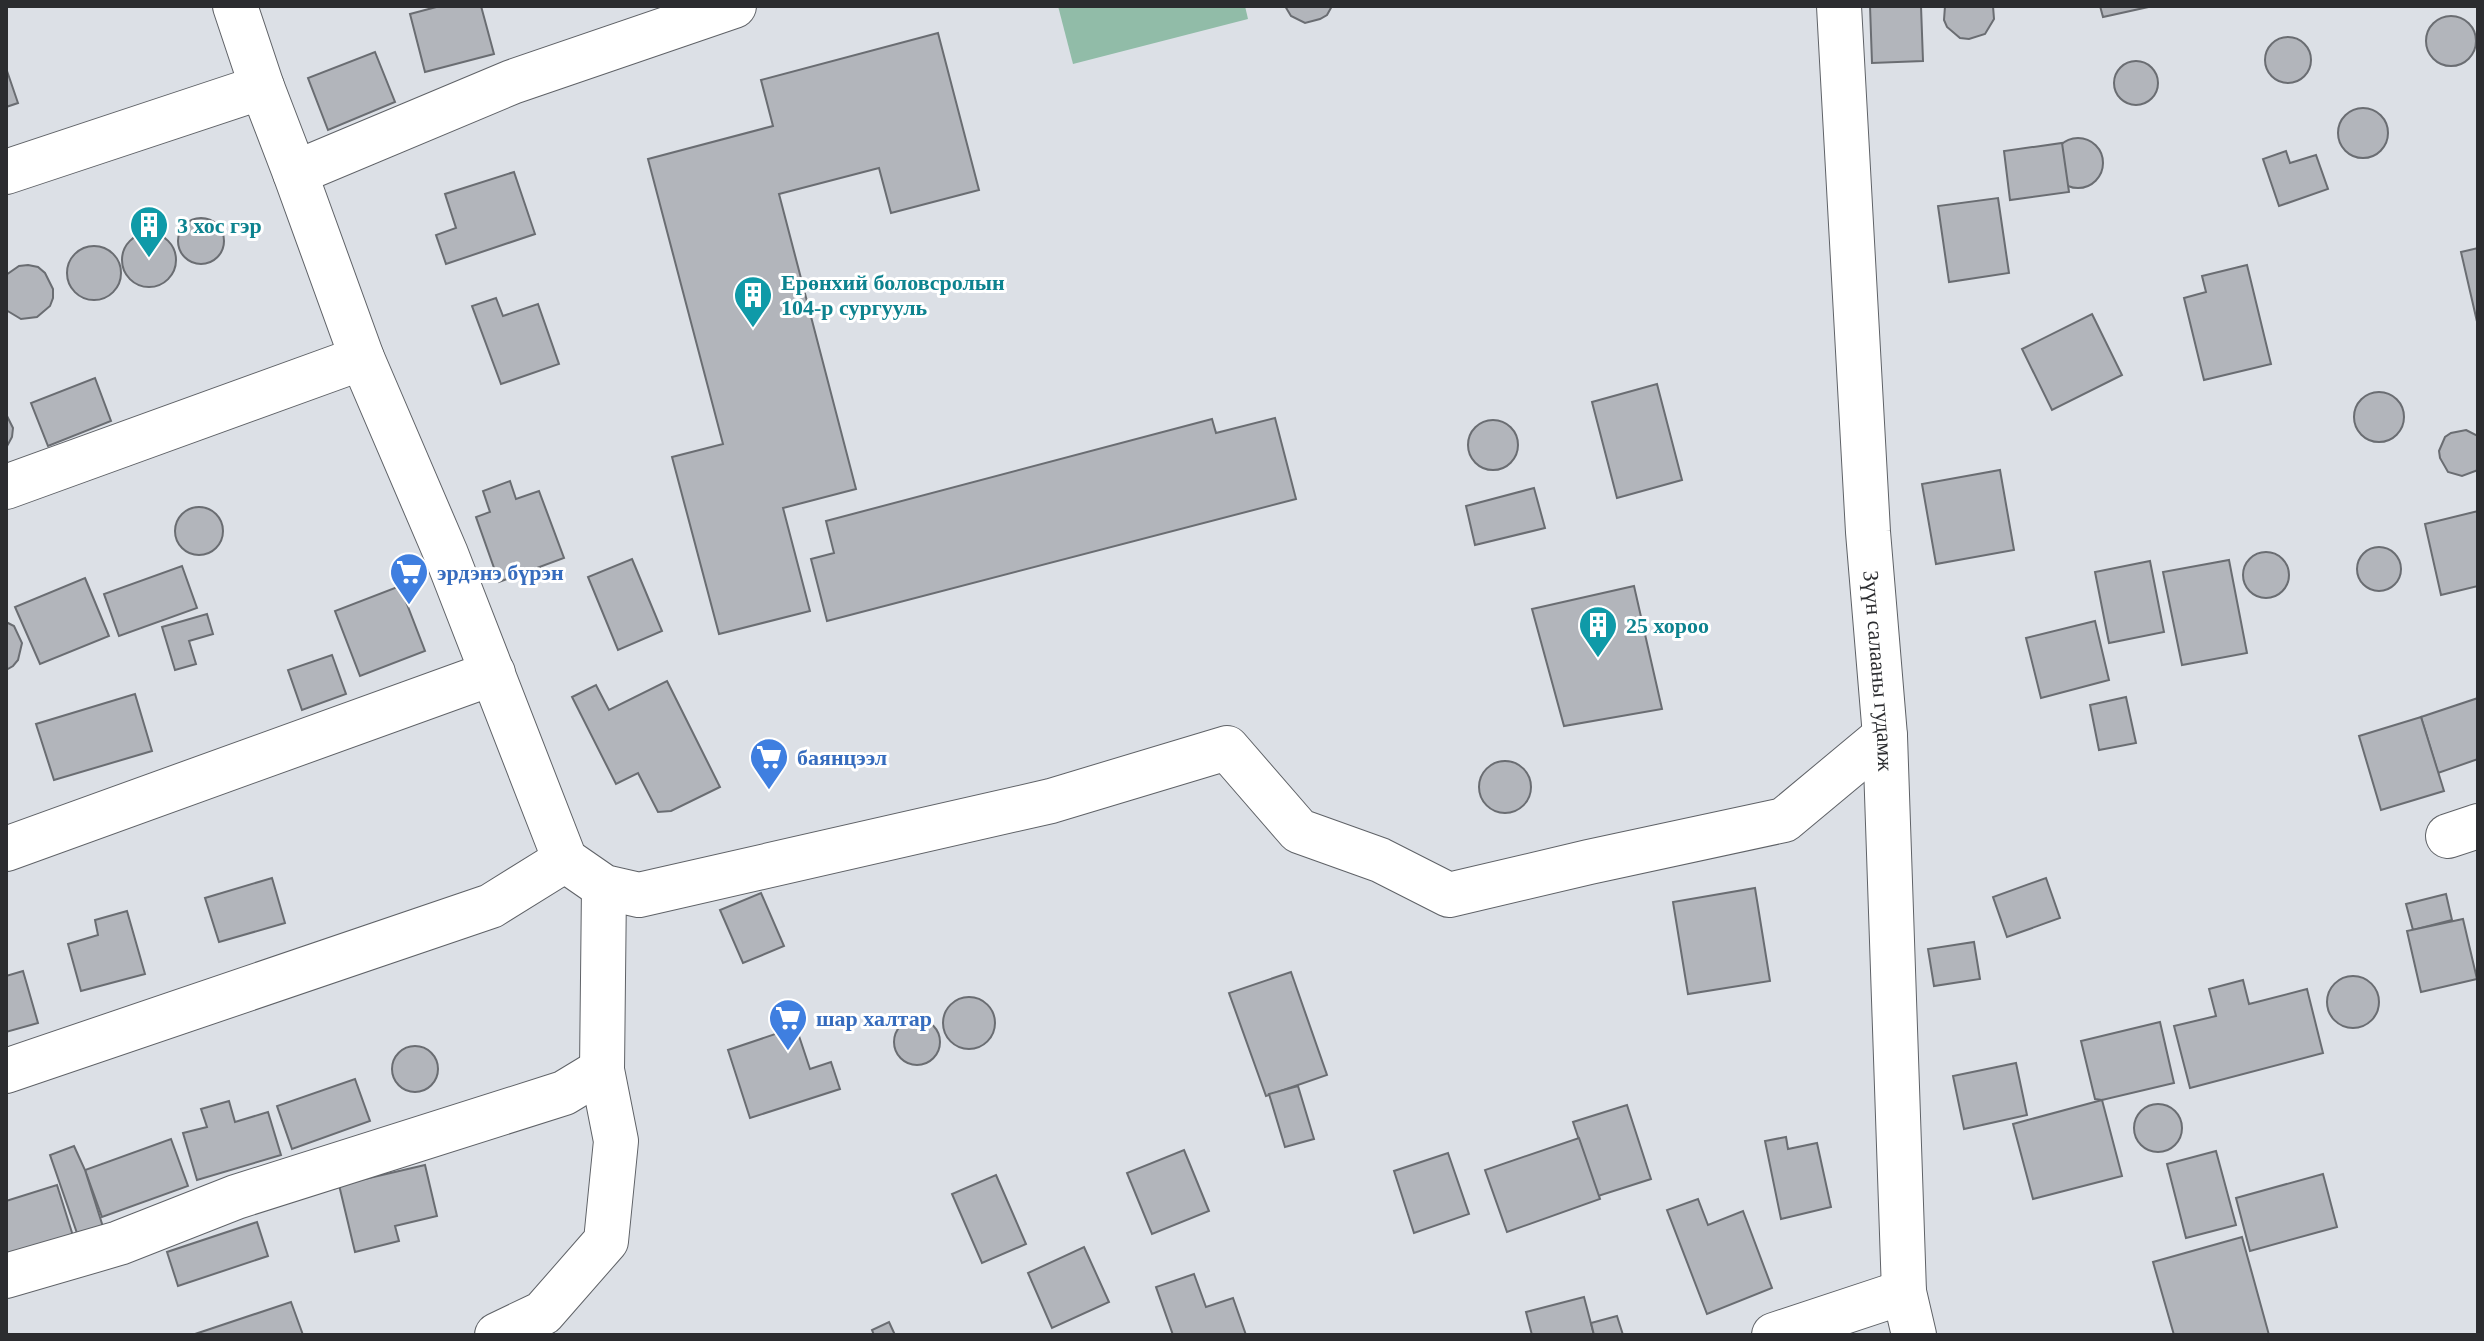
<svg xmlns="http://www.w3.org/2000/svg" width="2484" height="1341" font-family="Georgia,serif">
  <rect width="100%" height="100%" fill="#dce0e6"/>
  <polygon fill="#91bca8" points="1058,6 1245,6 1248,19 1073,64"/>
  <g fill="#b2b5bb" stroke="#6a6d72" stroke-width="2">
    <polygon points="440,6 481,6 494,54 425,72 410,14"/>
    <polygon points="1285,6 1332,6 1327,15 1320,19 1305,23 1291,16"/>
    <polygon points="1870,6 1921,6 1923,61 1872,63"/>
    <polygon points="1945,6 1993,6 1994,19 1985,34 1969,39 1960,38 1947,27 1944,20"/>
    <polygon points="2100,6 2153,6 2103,17"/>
    <circle cx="2451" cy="41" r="25"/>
    <polygon points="938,33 979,190 891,213 879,168 779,194 856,489 783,508 810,611 719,634 672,457 723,444 648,159 773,126 761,80"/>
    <circle cx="2288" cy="60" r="23"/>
    <polygon points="375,52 395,102 328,130 308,78"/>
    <circle cx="2136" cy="83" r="22"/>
    <polygon points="6,68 18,103 6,107"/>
    <circle cx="2363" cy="133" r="25"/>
    <circle cx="2078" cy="163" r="25"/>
    <polygon points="2062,143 2069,192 2010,200 2004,151"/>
    <polygon points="2286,151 2290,163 2316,155 2328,189 2279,206 2263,159"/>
    <polygon points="514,172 535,234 446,264 436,235 456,228 445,194"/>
    <polygon points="1998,198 2009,273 1949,282 1938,206"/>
    <circle cx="201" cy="241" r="23"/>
    <circle cx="149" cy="260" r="27"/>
    <circle cx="94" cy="273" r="27"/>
    <polygon points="2478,248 2478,326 2461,252"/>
    <polygon points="28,265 38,267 45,273 53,289 53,298 50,306 37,317 21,319 6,310 6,275 19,266"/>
    <polygon points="2247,265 2271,364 2204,380 2184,298 2206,292 2202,276"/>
    <polygon points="496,298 503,316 538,304 559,364 501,384 472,306"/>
    <polygon points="2092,314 2122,375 2052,410 2022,349"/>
    <polygon points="95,378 111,421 48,446 31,403"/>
    <polygon points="1657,384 1682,480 1617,498 1592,402"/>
    <circle cx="2379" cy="417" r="25"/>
    <polygon points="6,414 13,428 12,437 6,448"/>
    <polygon points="1275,418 1296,499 827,621 811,559 834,553 826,521 1212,419 1216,433"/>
    <circle cx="1493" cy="445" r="25"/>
    <polygon points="2466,430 2478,436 2478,470 2462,476 2448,472 2440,458 2439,451 2445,437 2451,433"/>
    <polygon points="2000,470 2014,550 1936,564 1922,484"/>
    <polygon points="510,481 516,499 539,491 564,558 499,582 476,517 490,512 483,491"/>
    <polygon points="1534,488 1545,528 1475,545 1466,506"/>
    <circle cx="199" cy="531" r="24"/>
    <polygon points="2478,511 2478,586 2441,595 2425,524"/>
    <circle cx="2379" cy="569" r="22"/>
    <circle cx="2266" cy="575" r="23"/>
    <polygon points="632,559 662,631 618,650 588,577"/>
    <polygon points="2229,560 2247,653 2182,665 2163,572"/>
    <polygon points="2150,561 2164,632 2109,643 2095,572"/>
    <polygon points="182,566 197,608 119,636 104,594"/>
    <polygon points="85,578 109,636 40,664 15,607"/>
    <polygon points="400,586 425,651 360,676 335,611"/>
    <polygon points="1634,586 1662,709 1564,726 1532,609"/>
    <polygon points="207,614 213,634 189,641 196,664 175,670 162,627"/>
    <polygon points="2095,621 2109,680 2041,698 2026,638"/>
    <polygon points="6,622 14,626 22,643 18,660 13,666 6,670"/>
    <polygon points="332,655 346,694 302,710 288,670"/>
    <polygon points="667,681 720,787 671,811 658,812 638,773 616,784 572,697 596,685 609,710"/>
    <polygon points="135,694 152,751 54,780 36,724"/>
    <polygon points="2126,697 2136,743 2099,750 2090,705"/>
    <polygon points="2478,698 2478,759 2438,773 2421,717"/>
    <polygon points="2421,717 2444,791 2381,810 2359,736"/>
    <circle cx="1505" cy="787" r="26"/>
    <polygon points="272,878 285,923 219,942 205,898"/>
    <polygon points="2046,878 2060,918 2007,937 1993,897"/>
    <polygon points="1755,888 1770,981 1688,994 1673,902"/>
    <polygon points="761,893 784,946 743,963 720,910"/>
    <polygon points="2446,894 2452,920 2413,930 2406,904"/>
    <polygon points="127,911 145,974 81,991 68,944 98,935 95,920"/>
    <polygon points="2463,919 2477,979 2421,992 2407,931"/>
    <polygon points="1974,942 1980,979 1934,986 1928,949"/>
    <polygon points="23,971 38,1023 6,1032 6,976"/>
    <polygon points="1291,972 1327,1075 1266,1096 1229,993"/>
    <circle cx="2353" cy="1002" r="26"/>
    <polygon points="2243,980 2249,1004 2307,989 2323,1053 2190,1088 2174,1026 2216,1016 2209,989"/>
    <circle cx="969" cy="1023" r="26"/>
    <circle cx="917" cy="1042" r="23"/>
    <polygon points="2160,1022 2174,1083 2102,1100 2095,1099 2081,1041"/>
    <polygon points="796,1027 810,1069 831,1062 840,1089 750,1118 728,1050"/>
    <circle cx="415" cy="1069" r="23"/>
    <polygon points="2016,1063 2027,1115 1964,1129 1953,1076"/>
    <polygon points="355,1079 370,1121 292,1149 277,1106"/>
    <polygon points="1298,1086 1314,1139 1285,1147 1269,1094"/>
    <polygon points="2102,1100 2122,1176 2033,1199 2013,1124"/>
    <polygon points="229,1101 235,1122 268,1112 281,1155 197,1180 183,1133 207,1127 201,1109"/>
    <circle cx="2158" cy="1128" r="24"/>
    <polygon points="1627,1105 1651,1179 1598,1196 1573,1122"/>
    <polygon points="1786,1137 1788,1149 1817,1143 1831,1207 1781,1219 1765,1141"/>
    <polygon points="1579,1138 1600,1199 1507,1232 1485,1170"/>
    <polygon points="171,1139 188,1186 102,1217 85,1170"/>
    <polygon points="74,1146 85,1170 103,1227 78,1236 50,1155"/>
    <polygon points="1184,1150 1209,1211 1152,1234 1127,1173"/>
    <polygon points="2216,1151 2236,1225 2186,1238 2167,1164"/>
    <polygon points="1448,1153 1469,1214 1414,1233 1394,1171"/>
    <polygon points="425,1165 437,1216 395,1226 399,1241 355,1252 339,1185"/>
    <polygon points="2323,1174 2337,1227 2250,1251 2236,1198"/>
    <polygon points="996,1175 1026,1244 982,1263 952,1194"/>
    <polygon points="57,1185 74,1239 6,1259 6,1201"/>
    <polygon points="1698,1199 1708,1225 1743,1211 1772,1288 1707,1314 1667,1210"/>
    <polygon points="257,1222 268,1256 178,1286 167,1252"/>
    <polygon points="2242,1237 2269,1335 2174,1335 2153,1262"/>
    <polygon points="1084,1247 1109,1302 1052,1328 1028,1273"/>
    <polygon points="1194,1274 1206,1307 1233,1298 1246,1335 1173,1335 1156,1287"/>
    <polygon points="1584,1297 1594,1335 1532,1335 1526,1312"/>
    <polygon points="291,1302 303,1335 195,1334"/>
    <polygon points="1617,1316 1623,1335 1594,1335 1591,1323"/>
    <polygon points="889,1322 895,1335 874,1335 872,1330"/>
  </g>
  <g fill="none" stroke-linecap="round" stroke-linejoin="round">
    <defs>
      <g id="street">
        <polyline points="235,6 262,87 295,173 362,358 446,554 565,860 604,887 639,895 1051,801 1227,748 1299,831 1380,860 1449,895 1589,862 1784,820 1885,736"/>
        <polyline points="6,172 262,87"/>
        <polyline points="295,173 512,82 734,6"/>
        <polyline points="6,487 362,358"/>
        <polyline points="2448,836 2478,826"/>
        <polyline points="6,849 493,673"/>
        <polyline points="6,1071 491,906 565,860"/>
        <polyline points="6,1276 119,1243 236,1197 564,1093 602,1070"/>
        <polyline points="497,1335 543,1313 606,1241 616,1141 602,1070 604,887"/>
        <polyline points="1774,1335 1904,1292"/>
      </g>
      <g id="secondary">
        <path id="s1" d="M 1839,6 L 1868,532 L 1885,736 L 1904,1292 L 1914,1335"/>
      </g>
    </defs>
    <use href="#street" stroke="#5f6267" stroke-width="46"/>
    <use href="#secondary" stroke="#5f6267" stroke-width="46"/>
    <use href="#street" stroke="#fff" stroke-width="44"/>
    <use href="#secondary" stroke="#fff" stroke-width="44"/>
  </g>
  <defs>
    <symbol id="building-pin" viewBox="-11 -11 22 30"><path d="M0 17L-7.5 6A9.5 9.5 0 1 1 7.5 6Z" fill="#0f9aa8" stroke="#fff"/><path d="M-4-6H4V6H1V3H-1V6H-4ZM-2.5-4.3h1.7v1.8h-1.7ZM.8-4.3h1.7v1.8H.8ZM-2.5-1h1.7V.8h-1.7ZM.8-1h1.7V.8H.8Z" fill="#fff"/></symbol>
    <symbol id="supermarket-pin" viewBox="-11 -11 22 30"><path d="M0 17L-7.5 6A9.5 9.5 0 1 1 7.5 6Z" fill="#3f7fe0" stroke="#fff"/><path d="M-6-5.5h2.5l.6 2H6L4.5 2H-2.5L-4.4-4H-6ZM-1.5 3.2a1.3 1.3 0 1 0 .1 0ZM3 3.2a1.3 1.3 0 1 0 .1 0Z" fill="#fff"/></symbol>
  </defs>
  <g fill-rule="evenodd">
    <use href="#building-pin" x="127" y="203" width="44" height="60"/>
    <use href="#building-pin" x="731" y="273" width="44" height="60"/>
    <use href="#supermarket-pin" x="387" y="550" width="44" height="60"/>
    <use href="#building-pin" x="1576" y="603" width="44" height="60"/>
    <use href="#supermarket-pin" x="747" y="735" width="44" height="60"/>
    <use href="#supermarket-pin" x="766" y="996" width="44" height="60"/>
  </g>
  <g text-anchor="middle" stroke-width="6" stroke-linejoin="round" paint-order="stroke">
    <g font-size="22" font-weight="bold" fill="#0d838f" stroke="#fff" text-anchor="start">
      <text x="177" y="233">3 хос гэр</text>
      <text x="781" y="290">Ерөнхий боловсролын<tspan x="781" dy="25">104-р сургууль</tspan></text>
      <text x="1626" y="633">25 хороо</text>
    </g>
    <g font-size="22" font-weight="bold" fill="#366cbe" stroke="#fff" text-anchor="start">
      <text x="437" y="580">эрдэнэ бүрэн</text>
      <text x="797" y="765">баянцээл</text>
      <text x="816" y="1026">шар халтар</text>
    </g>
    <g font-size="22" fill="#2b2c2f" stroke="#fff">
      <text dy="8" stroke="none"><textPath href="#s1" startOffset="666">Зүүн салааны гудамж</textPath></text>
    </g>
  </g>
  <rect width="2484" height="1341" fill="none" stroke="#2b2c2f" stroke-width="16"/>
</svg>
